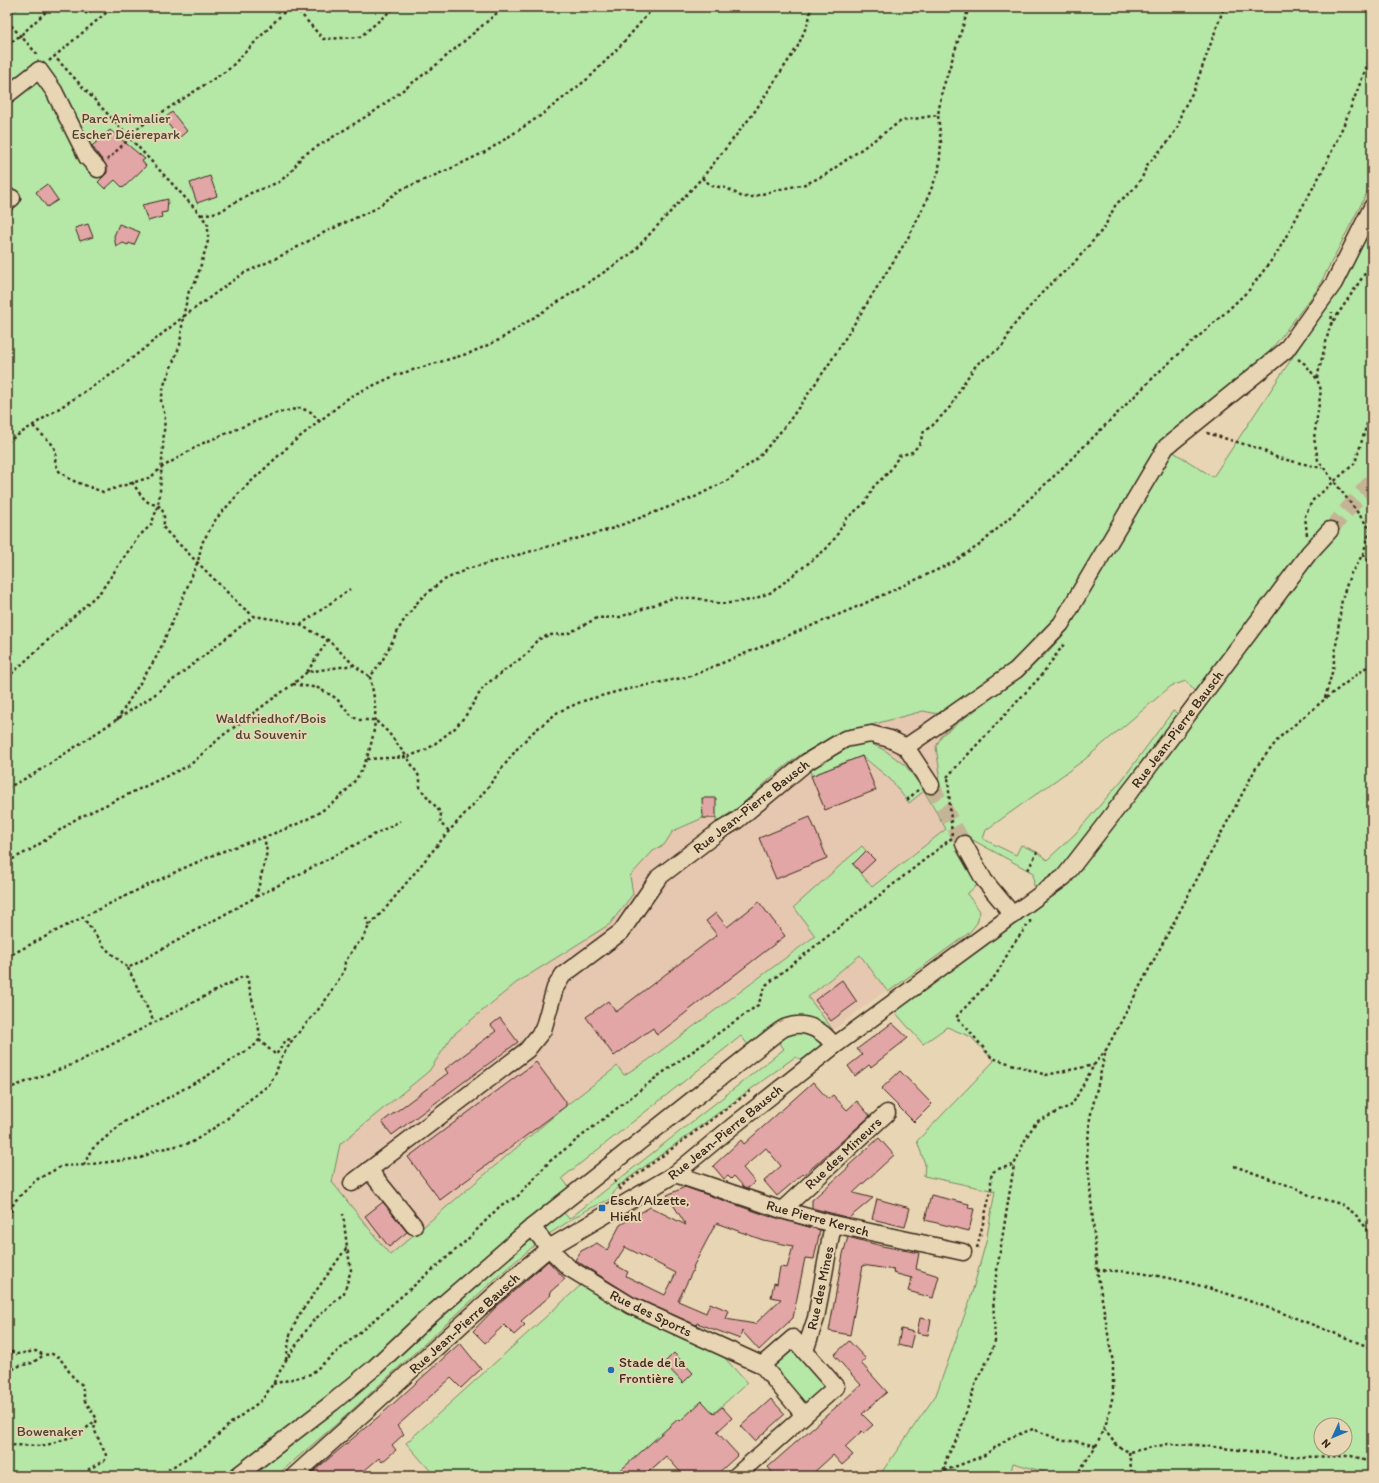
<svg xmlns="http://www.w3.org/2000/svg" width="1379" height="1483" font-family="Itim,sans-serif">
  <rect width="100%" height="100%" fill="#e8d5b3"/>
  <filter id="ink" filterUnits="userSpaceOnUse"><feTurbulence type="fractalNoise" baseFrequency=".025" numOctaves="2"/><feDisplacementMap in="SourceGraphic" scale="8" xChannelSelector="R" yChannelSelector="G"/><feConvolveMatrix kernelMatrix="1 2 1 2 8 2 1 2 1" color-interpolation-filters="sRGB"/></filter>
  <g filter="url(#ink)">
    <g fill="#e6c7af">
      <polygon points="958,702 967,716 942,735 936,747 940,773 938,780 924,791 870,743 812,776 862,756 890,779 909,803 923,791 946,829 872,887 853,864 866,851 794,907 815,935 647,1061 623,1075 617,1066 568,1104 390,1255 332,1182 340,1144 429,1071 453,1035 516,983 610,924 630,876 653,851 664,845 673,831 703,818 716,818 716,822 800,755 841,733 923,711 938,714"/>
      <polygon points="861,955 886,990 833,1030 808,997"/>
    </g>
    <g fill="#b5e7a7" stroke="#788862" fill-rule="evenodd">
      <path d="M 7,7 L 1372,7 L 1372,183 L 1317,290 L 1267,355 L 1159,443 L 1055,620 L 1004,671 L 972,693 L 938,714 L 923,711 L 841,733 L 800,755 L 774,775 L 738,808 L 716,822 L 716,818 L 703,818 L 673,831 L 664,845 L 653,851 L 630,876 L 633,894 L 610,924 L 516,983 L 453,1035 L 429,1071 L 340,1144 L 332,1182 L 390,1255 L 568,1104 L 615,1068 L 617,1066 L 624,1075 L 647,1061 L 815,936 L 794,907 L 862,846 L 866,851 L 853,864 L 872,887 L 946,829 L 924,791 L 909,803 L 890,779 L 862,756 L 811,776 L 811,768 L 849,745 L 870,743 L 886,751 L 906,766 L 924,791 L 938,780 L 940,773 L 936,747 L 942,735 L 1017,679 L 1045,655 L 1065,633 L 1172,451 L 1213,477 L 1334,295 L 1372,222 L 1372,1476 L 1059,1476 L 1013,1463 L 1010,1476 L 879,1476 L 936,1395 L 970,1300 L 986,1242 L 995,1191 L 924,1176 L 925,1164 L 917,1141 L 994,1061 L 971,1037 L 947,1027 L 923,1044 L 894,1011 L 1064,877 L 1034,886 L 1033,873 L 971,839 L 956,850 L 977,885 L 967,894 L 980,911 L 977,923 L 969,933 L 888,992 L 860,955 L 808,997 L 833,1030 L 820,1040 L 822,1045 L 803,1060 L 795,1057 L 618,1186 L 610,1199 L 585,1211 L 549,1234 L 536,1244 L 504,1271 L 340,1421 L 276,1476 L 7,1476 ZM 1186,681 L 1195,692 L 1179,714 L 1173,711 L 1122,780 L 1075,834 L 1047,860 L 1037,852 L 1021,845 L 1016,855 L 983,839 L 986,830 L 1084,760 L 1171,686 ZM 774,1035 L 784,1049 L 569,1219 L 559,1206 L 574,1194 L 562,1178 L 741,1036 L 753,1051 ZM 1321,1425 L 1345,1425 L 1345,1449 L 1321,1449 Z"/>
      <polygon points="581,1285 626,1310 724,1357 747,1383 644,1476 435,1476 406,1443"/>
      <polygon points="793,1345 828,1387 805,1407 769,1366"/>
    </g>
    <g fill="#e1a6a5" stroke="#3b2a1e" fill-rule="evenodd">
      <polygon points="172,112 187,131 179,138 164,119"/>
      <polygon points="110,130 145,159 142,161 146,166 123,188 115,180 105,189 98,182 107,173 107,167 92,146"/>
      <polygon points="210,176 217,196 197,203 190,183"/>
      <polygon points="47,184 58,200 47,207 36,192"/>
      <polygon points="168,199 167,212 161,213 162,217 148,221 142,205"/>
      <polygon points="88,224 93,237 80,241 75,228"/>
      <polygon points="119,224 140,232 134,245 129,243 128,245 123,243 116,247 114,236"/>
      <polygon points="862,756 876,790 825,810 811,776"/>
      <polygon points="702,798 716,798 716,818 703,818"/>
      <polygon points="810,817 827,858 776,879 759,838"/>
      <polygon points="866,851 875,860 861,873 853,864"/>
      <polygon points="759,902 785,936 657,1035 653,1028 614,1056 586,1017 608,1001 616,1012 717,935 706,921 716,913 727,927"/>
      <polygon points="842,980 857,1002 831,1021 815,1000"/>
      <polygon points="500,1018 518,1042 392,1135 382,1122 448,1073 445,1069 496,1031 491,1025"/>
      <polygon points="892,1023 908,1038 871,1067 869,1065 855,1076 848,1066 862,1055 857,1049"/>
      <polygon points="536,1062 566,1102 566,1106 440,1200 408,1157"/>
      <polygon points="900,1071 932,1104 914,1122 881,1089"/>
      <polygon points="813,1082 828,1099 833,1095 847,1110 857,1101 870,1116 804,1175 803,1174 777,1196 764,1181 781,1166 766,1148 743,1168 755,1182 748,1188 744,1187 734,1176 731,1179 728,1176 724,1179 713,1166 741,1140 744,1144"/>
      <polygon points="879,1138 894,1155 853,1193 873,1198 849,1218 812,1208 812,1200 849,1167 848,1166"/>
      <path d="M 685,1187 L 771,1217 L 770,1216 L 820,1230 L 814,1259 L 805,1258 L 793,1318 L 759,1350 L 742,1331 L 740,1339 L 697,1323 L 696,1325 L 634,1297 L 575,1260 L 581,1251 L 597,1243 L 607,1250 L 620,1225 L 650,1207 L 686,1225 L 667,1195 ZM 716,1223 L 763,1240 L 793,1246 L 787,1268 L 780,1267 L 777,1284 L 774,1283 L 771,1297 L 781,1299 L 755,1324 L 726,1319 L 729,1311 L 710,1303 L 706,1313 L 678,1301 L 694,1268 L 693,1267 ZM 625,1247 L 676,1273 L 665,1295 L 626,1276 L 628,1272 L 614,1264 Z"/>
      <polygon points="931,1195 969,1204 968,1208 974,1209 969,1231 925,1220"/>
      <polygon points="877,1199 910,1208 905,1227 872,1219"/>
      <polygon points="383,1202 407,1232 389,1247 365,1216"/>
      <polygon points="848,1237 882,1246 919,1253 916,1269 939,1276 933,1298 908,1291 912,1278 893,1273 894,1270 863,1265 850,1335 829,1331 843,1254"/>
      <polygon points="548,1261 565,1279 549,1293 551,1295 521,1321 525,1325 514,1335 504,1325 485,1343 473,1331 498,1305"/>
      <polygon points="920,1318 931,1320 928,1335 917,1333"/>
      <polygon points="901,1329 914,1332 910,1348 898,1345"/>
      <polygon points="849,1341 866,1359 861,1363 887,1392 862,1414 873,1425 864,1433 862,1431 845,1447 853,1455 842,1465 833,1455 810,1476 775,1476 768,1467 861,1385 834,1355"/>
      <polygon points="460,1343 481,1369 461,1388 451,1378 397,1426 404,1434 392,1445 396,1450 382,1462 379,1458 358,1476 308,1476 384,1412"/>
      <polygon points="674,1353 693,1373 683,1383 664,1363"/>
      <polygon points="771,1399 785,1414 755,1441 741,1426"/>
      <polygon points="702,1401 714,1414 722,1407 732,1418 717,1432 738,1455 715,1476 684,1476 666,1456 644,1476 614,1476 678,1419 680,1421"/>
    </g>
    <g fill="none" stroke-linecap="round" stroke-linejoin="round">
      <g stroke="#c5b395" stroke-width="16" stroke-dasharray="16 8" stroke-linecap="butt">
        <polyline points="1330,530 1372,481"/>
        <polyline points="931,785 964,844"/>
      </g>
      <defs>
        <g id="minor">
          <polyline points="7,95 39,70 54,91 87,157 98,169"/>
          <polyline points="7,202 12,198"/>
          <polyline points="906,747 1016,670 1061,624 1166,447 1286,350 1334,283 1372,207"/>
          <polyline points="964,844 984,880 1013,915"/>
          <polyline points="369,1170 414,1226"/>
          <polyline points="675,1174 782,1210 833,1224 963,1252"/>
          <polyline points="352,1183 527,1050 543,1030 555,988 563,975 621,932 659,877 721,830 736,821 807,762 845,739 871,734 890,739 906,747 931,785"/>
          <polyline points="782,1210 887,1113"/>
          <polyline points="532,1227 549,1248 569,1268 630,1305 762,1365 804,1415"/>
          <polyline points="805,1351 816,1318 833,1224"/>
          <path d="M 237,1476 L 332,1403 L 374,1368 L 425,1320 L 532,1227 L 774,1035 C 778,1032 783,1028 787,1027 C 806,1020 824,1031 834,1046"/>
          <polyline points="294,1476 511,1280 549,1248 675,1174 733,1126 834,1046 1064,877 1139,780 1309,553 1330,530"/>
          <polyline points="736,1476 836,1387 793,1338 762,1365"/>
        </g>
      </defs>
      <use href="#minor" stroke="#3b2a1e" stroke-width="19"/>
      <g stroke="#3b2a1e" stroke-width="2.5" stroke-dasharray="3 3" stroke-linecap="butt">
        <polyline points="74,7 88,14 92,7"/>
        <polyline points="295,7 323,39 360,37 395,7"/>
        <polyline points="7,18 18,7"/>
        <polyline points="7,21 39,56"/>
        <polyline points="7,45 21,35 51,7"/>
        <polyline points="49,61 113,7"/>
        <polyline points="127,135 229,69 289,7"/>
        <polyline points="107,160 130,138"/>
        <polyline points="702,178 712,186 727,188 742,197 752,197 776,190 806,184 825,175 901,121 938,115"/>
        <polyline points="201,215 219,212 251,193 279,182 291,172 302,156 375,111 435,66 504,7"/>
        <polyline points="1331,325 1332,312"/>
        <polyline points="1298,359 1305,364 1317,379 1321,390 1314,438 1318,460 1370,529"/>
        <polyline points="1317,378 1330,326 1372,263"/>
        <polyline points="33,426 53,445 56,452 55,462 59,471 71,480 103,492 151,477 161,468 201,444 273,414 300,408 311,412 319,421"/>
        <polyline points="1207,433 1260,449 1278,458 1322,468"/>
        <polyline points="7,442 115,372 183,317 189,291 196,281 208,241 208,225 201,215 54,56"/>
        <path d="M 132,482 C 137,489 141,497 148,502 C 150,504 154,504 157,505 C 165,509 165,520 163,527 L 167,532 L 242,607 L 254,616 L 279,620 L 300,625 L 328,640 L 354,665 L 370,677"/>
        <polyline points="1307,535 1305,516 1312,501 1355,463 1372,408"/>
        <polyline points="1363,554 1368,559 1372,555"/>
        <polyline points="1368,559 1372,570"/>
        <polyline points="300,625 350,589"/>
        <polyline points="307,672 328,640"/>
        <polyline points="7,678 101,591 138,537 151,525 158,506 160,491 165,416 161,401 164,385 180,345 183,317 242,274 285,254 323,233 375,209 400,190 452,168 487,151 540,116 590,77 622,44 654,7"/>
        <polyline points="293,684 318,688 336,698 350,714 358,720 375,720 388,732 407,757 428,749 455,728 466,715 484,686 528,653 537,640 549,635 567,634 597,618 620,617 673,598 696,598 722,604 751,600 772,592 826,549 835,538 847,518 866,502 874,486 889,472 899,456 912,452 919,445 924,431 932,426 951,406 965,381 977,364 1002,347 1013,326 1047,287 1073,264 1104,228 1116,204 1131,192 1142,178 1147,165 1168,142 1179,125 1181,113 1194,90 1224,7"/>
        <polyline points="1325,698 1333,669 1342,599 1350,575 1363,554 1372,524"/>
        <polyline points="117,720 157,656 179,607 198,561 202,543 216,519 241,491 292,443 351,396 396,375 470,353 499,340 600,275 632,253 702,178 753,114 798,46 809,20 811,7"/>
        <polyline points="367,759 407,757 420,778 420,788 441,813 440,823 449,831"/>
        <polyline points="947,777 1040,677 1064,644"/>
        <polyline points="7,788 34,774 154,695 254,616"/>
        <polyline points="907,800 918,790"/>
        <polyline points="7,862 32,849 76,819 190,765 222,736 293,684 307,672 354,665"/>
        <polyline points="1028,870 1037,852"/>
        <polyline points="256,897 400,821"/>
        <polyline points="82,916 105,948 128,968 256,897 267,852 264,837"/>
        <polyline points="366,917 369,926"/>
        <polyline points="1030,920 1030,922 1012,946 996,975 958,1015 956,1018 965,1026 992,1058 1046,1075 1094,1065"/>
        <path d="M 7,957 C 74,921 141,887 211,856 C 261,835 322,826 356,779 C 367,764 374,738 375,719 C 376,705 373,691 370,677 L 382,661 L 402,623 L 420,599 L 442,581 L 467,569 L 608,530 L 695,497 L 728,480 L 759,457 L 787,424 L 829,364 L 908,238 L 925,204 L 939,170 L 941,142 L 938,115 L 942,91 L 969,7"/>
        <polyline points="128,968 154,1022"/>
        <polyline points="259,1040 276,1055 286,1040 292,1039"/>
        <polyline points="7,1089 74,1064 244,976 247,977 260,1034 259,1040 255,1045 207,1076 124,1122 91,1150 84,1165"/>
        <polyline points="1234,1166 1296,1188 1311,1196 1341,1204 1355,1214 1372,1235"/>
        <polyline points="614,1180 620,1188"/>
        <polyline points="621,1190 620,1188 624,1184 752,1090"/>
        <polyline points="7,1223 14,1202 36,1180 62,1166 84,1165 141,1158 156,1150 191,1143 223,1122 253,1097 269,1085 275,1075 281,1058 293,1039 323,1004 344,971 345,962 356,945 362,940 369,926 385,909 449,831 481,796 516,750 532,733 558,712 583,701 619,691 691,676 859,606 952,563 981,544 1053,477 1160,371 1226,312 1249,290 1277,253 1325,166 1345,122 1372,53"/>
        <polyline points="977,1248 991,1190 991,1177 993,1172 998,1169 1014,1165 1026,1138 1036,1122 1072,1105 1094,1065 1106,1050"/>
        <path d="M 1097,1270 C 1113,1271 1130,1271 1146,1274 C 1223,1286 1299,1320 1372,1348"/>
        <polyline points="7,1347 10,1351 17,1354 36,1351 44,1355 52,1354 59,1357 73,1377 82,1385 85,1401 97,1419 94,1429 106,1455 105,1460 89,1469 88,1476"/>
        <polyline points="286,1360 290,1335 299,1315 347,1247 343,1214"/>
        <polyline points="7,1372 19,1366 32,1363 44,1355"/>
        <polyline points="273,1384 311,1374 466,1241 501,1205 517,1197 550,1161 658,1076 758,1005 766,985 952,838 948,776"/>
        <polyline points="1104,1429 1117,1446 1129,1452 1168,1444 1197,1445 1299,1457 1351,1456 1359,1458 1372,1464"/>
        <polyline points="7,1443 10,1445 44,1446 74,1436 82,1432 96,1420"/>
        <polyline points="1129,1452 1132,1476"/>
        <polyline points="944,1471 983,1456 1009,1438 1033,1429 1063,1441 1075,1441 1096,1446"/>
        <polyline points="158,1476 206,1446 231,1423 262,1400 273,1384 286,1360 312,1322 344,1293 351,1270 347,1247"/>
        <polyline points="942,1476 947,1457 958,1437 977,1379 990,1356 995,1341 993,1295 1014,1165"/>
        <polyline points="1076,1476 1096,1446 1107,1421 1113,1395 1113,1363 1097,1270 1087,1152 1090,1118 1106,1050 1257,766 1280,737 1325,699 1372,663"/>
      </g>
      <use href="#minor" stroke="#e8d5b3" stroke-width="16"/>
    </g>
  </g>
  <g fill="#1f6fb2" stroke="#e8d5b3" stroke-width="1.5">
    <rect x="598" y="1204" width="8" height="8" rx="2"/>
    <circle cx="611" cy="1370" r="4"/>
  </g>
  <g text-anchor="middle" stroke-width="4" stroke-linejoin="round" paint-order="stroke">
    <g font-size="14" fill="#4d4633" stroke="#e8d5b3">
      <text x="126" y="123">Parc Animalier<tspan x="126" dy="16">Escher Déierepark</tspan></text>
      <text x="271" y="723">Waldfriedhof/Bois<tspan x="271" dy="16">du Souvenir</tspan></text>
      <text x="50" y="1436">Bowenaker</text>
    </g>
    <g font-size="14" fill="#3b2a1e" stroke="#e8d5b3">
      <text transform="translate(1177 729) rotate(-53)" y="5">Rue Jean-Pierre Bausch</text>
      <text transform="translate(751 806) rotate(-38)" y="5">Rue Jean-Pierre Bausch</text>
      <text transform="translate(725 1132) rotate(-39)" y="5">Rue Jean-Pierre Bausch</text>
      <text transform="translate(843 1153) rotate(-43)" y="5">Rue des Mineurs</text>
      <text transform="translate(818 1218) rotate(15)" y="5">Rue Pierre Kersch</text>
      <text transform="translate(820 1288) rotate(-78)" y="5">Rue des Mines</text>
      <text transform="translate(651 1313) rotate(26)" y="5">Rue des Sports</text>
      <text transform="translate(464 1323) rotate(-42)" y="5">Rue Jean-Pierre Bausch</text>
    </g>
    <g font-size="14" fill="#3b2a1e" stroke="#e8d5b3" text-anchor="start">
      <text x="610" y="1205">Esch/Alzette,<tspan x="610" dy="16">Hiehl</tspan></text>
      <text x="619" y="1367">Stade de la<tspan x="619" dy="16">Frontière</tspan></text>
    </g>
  </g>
  <rect width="1379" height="1483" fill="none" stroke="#e8d5b3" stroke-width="24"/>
  <rect x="12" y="12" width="1355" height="1459" fill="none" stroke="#3b2a1e" stroke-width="1.5" filter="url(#ink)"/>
  <g transform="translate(1333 1437) rotate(226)"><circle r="19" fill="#e8d5b3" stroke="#a39177"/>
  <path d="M0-3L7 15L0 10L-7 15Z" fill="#1f6fb2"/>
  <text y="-6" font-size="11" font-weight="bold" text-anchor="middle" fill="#3b2a1e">N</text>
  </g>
</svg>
